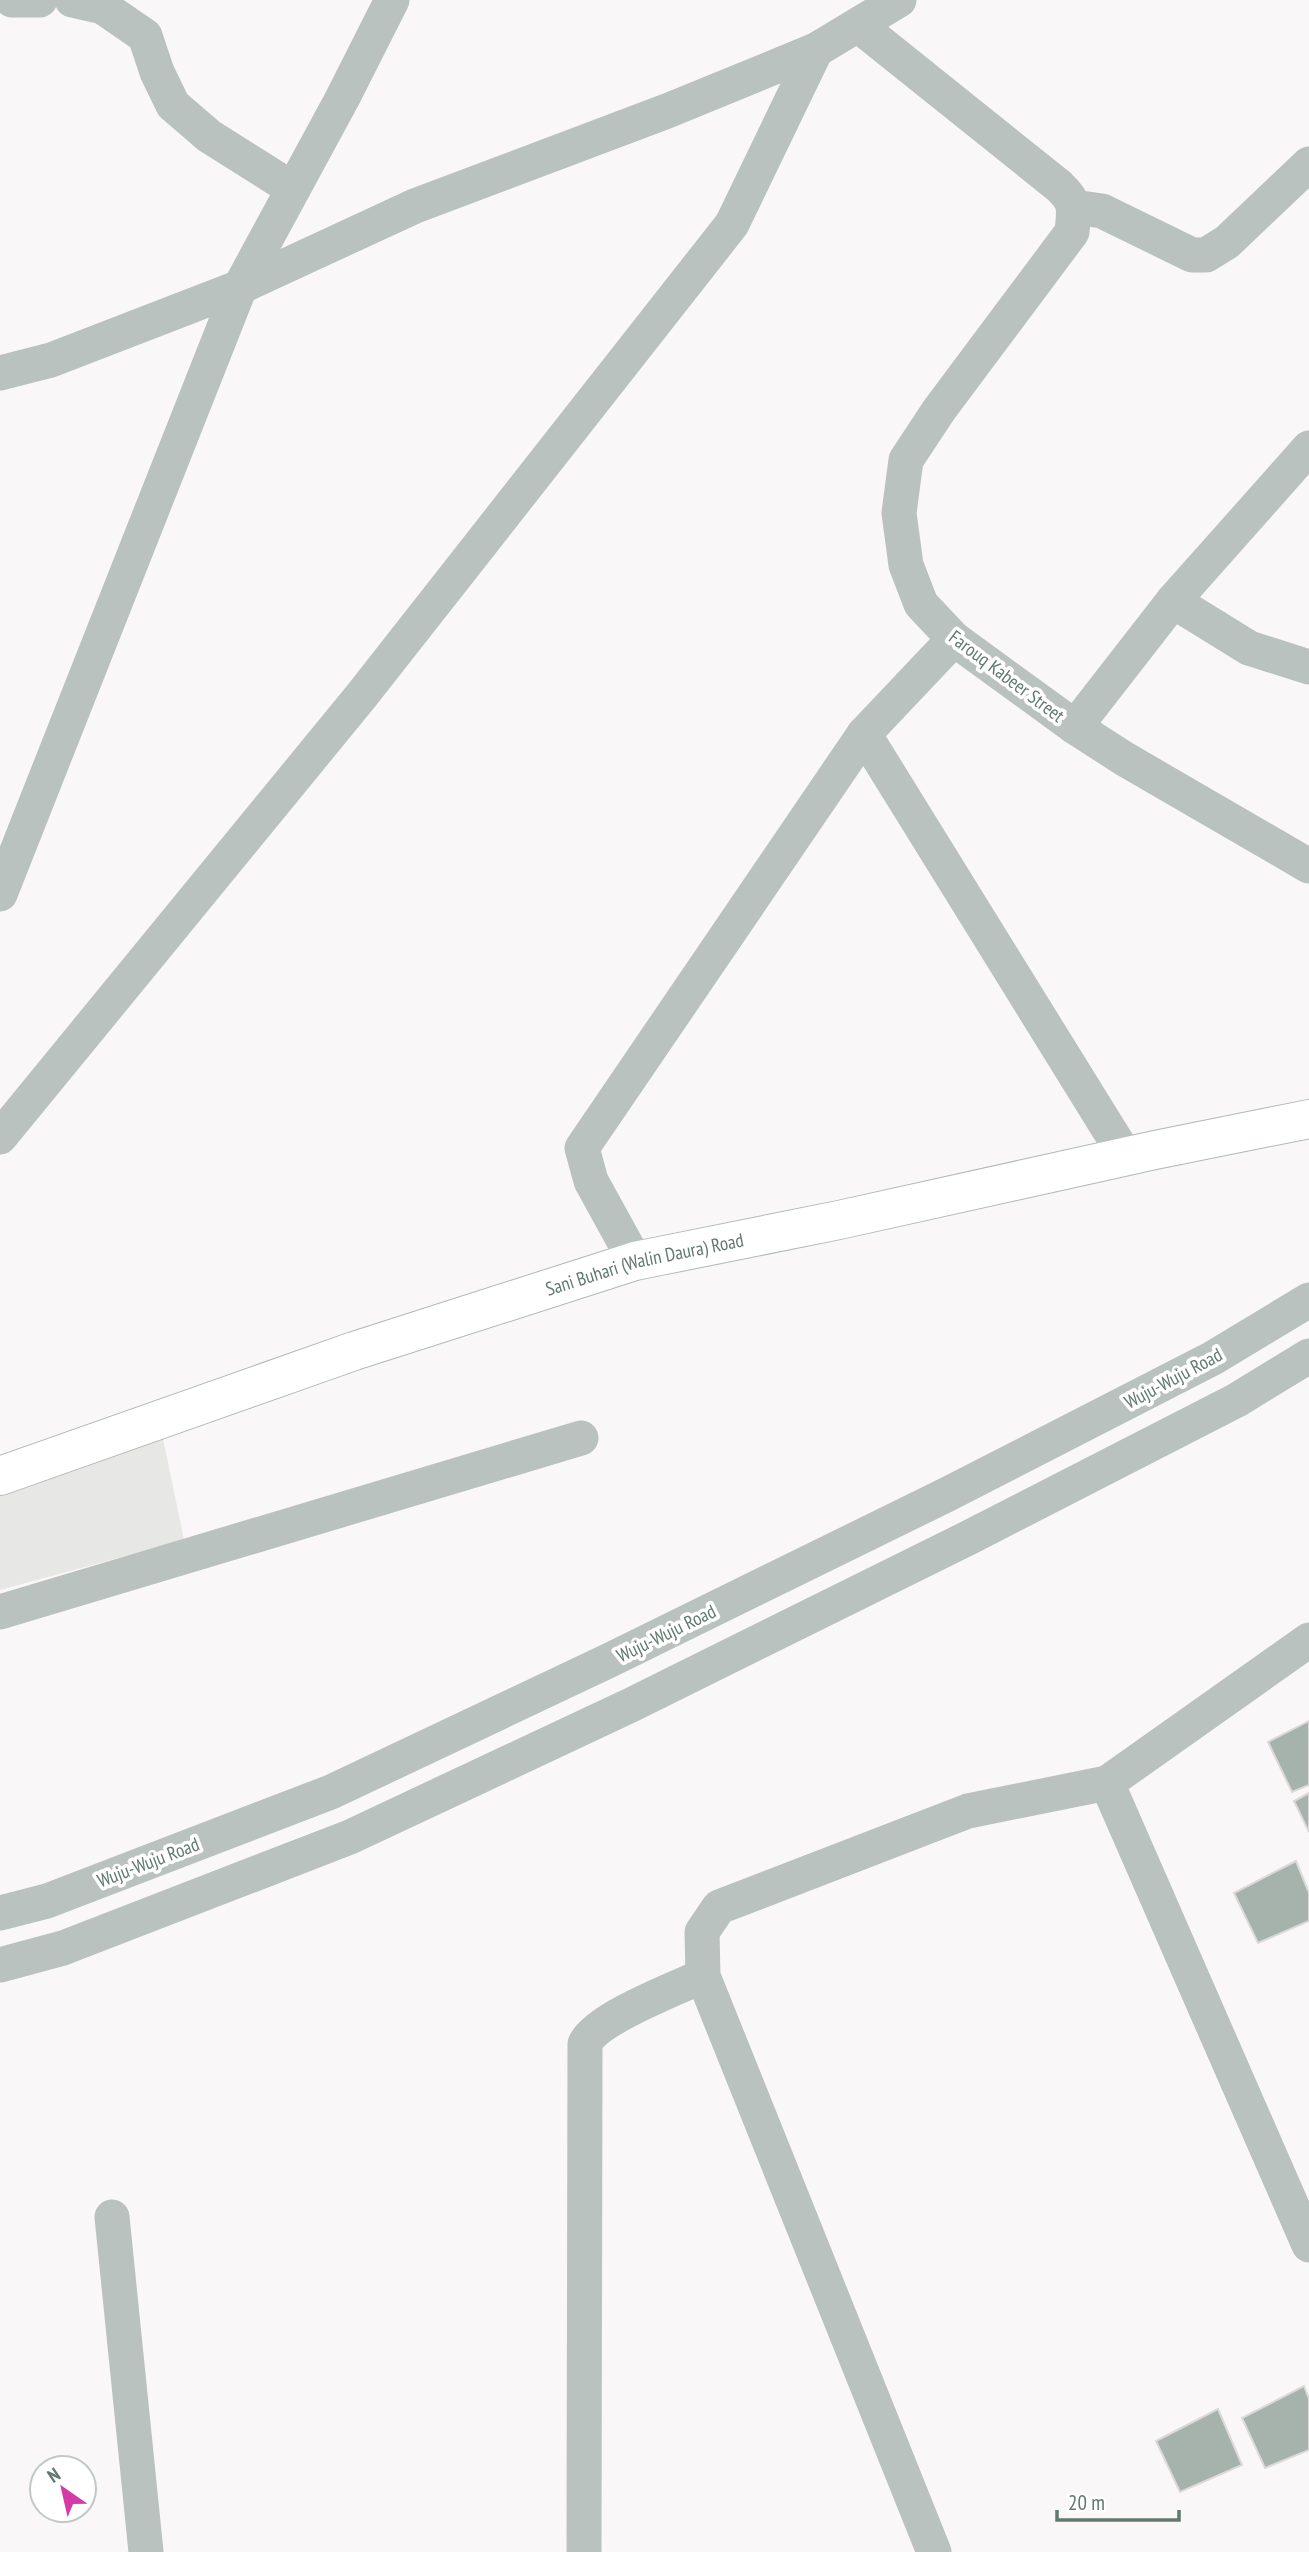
<svg xmlns="http://www.w3.org/2000/svg" width="1309" height="2552" font-family="'PT Sans Narrow',sans-serif">
  <rect width="100%" height="100%" fill="#f9f7f7"/>
  <polygon fill="#e7e7e6" points="162,1434 184,1540 0,1590 0,1489"/>
  <g fill="#a5b3ac" stroke="#dbd9d9" stroke-width="2">
    <polygon points="1309,1721 1309,1785 1292,1792 1268,1742"/>
    <polygon points="1309,1793 1309,1832 1294,1801"/>
    <polygon points="1296,1861 1309,1893 1309,1921 1258,1943 1234,1893"/>
    <polygon points="1304,2386 1309,2399 1309,2450 1265,2468 1242,2418"/>
    <polygon points="1218,2409 1242,2465 1180,2492 1156,2441"/>
  </g>
  <g fill="none" stroke-linecap="round" stroke-linejoin="round">
    <defs>
      <g id="secondary">
        <path id="s1" d="M 0,1476 L 354,1351 L 635,1261 L 839,1220 L 1155,1150 L 1309,1119"/>
      </g>
    </defs>
    <use href="#secondary" stroke="#aeb9b4" stroke-width="40"/>
    <g stroke="#b9c2be" stroke-width="35">
      <polyline points="12,0 40,0"/>
      <polyline points="72,0 103,7 145,36 157,72 173,105 209,136 293,189"/>
      <path d="M 858,25 L 1059,186 C 1077,203 1074,209 1072,232 L 939,410 L 906,460 L 899,513 L 906,565 L 921,604 L 954,639 L 1075,727 L 1123,758 L 1309,866"/>
      <polyline points="1074,207 1102,211 1192,255 1206,255 1227,242 1309,164"/>
      <polyline points="0,373 51,360 240,287 415,206 667,111 816,50 899,0"/>
      <polyline points="1173,601 1249,648 1309,667"/>
      <polyline points="1075,727 1173,601 1309,448"/>
      <polyline points="864,734 1126,1157"/>
      <polyline points="0,894 240,287 342,99 392,0"/>
      <polyline points="0,1137 362,695 732,224 816,50"/>
      <polyline points="635,1261 591,1181 582,1148 864,734 954,639"/>
      <polyline points="0,1612 581,1438"/>
      <polyline points="1107,1783 1309,2245"/>
      <polyline points="0,1913 47,1901 331,1792 610,1660 948,1494 1213,1358 1309,1300"/>
      <polyline points="0,1965 63,1948 350,1837 631,1705 970,1537 1237,1400 1309,1356"/>
      <polyline points="112,2217 146,2552"/>
      <path d="M 584,2552 L 585,2044 C 595,2019 677,1988 703,1976"/>
      <polyline points="934,2552 703,1976 702,1932 719,1907 968,1811 1107,1783 1309,1640"/>
    </g>
    <use href="#secondary" stroke="#fff" stroke-width="38"/>
  </g>
  <g text-anchor="middle" stroke-width="7" stroke-linejoin="round" paint-order="stroke">
    <g font-size="19" fill="#61796e" stroke="#fff">
      <text transform="translate(1007 676) rotate(37)" y="7">Farouq Kabeer Street</text>
      <text dy="7" stroke="none"><textPath href="#s1" startOffset="679">Sani Buhari (Walin Daura) Road</textPath></text>
      <text transform="translate(1173 1378) rotate(-28)" y="7">Wuju-Wuju Road</text>
      <text transform="translate(666 1633) rotate(-26)" y="7">Wuju-Wuju Road</text>
      <text transform="translate(148 1862) rotate(-21)" y="7">Wuju-Wuju Road</text>
    </g>
  </g>
  <g transform="translate(63 2489) rotate(326)"><circle r="33" fill="#ffffff" stroke="#c0c9c5" stroke-width="2"/>
  <path d="M0-5L12 26L0 18L-12 26Z" fill="#d53aa7"/>
  <text y="-10" font-size="19" font-weight="bold" text-anchor="middle" fill="#61796e">N</text>
  </g>
  <path d="M1057 2510v10h122v-10" fill="none" stroke="#61796e" stroke-width="3.5"/>
  <text x="1068" y="2510" font-size="21" fill="#61796e" stroke="#ffffff" stroke-width="5" paint-order="stroke">20 m</text>
</svg>
